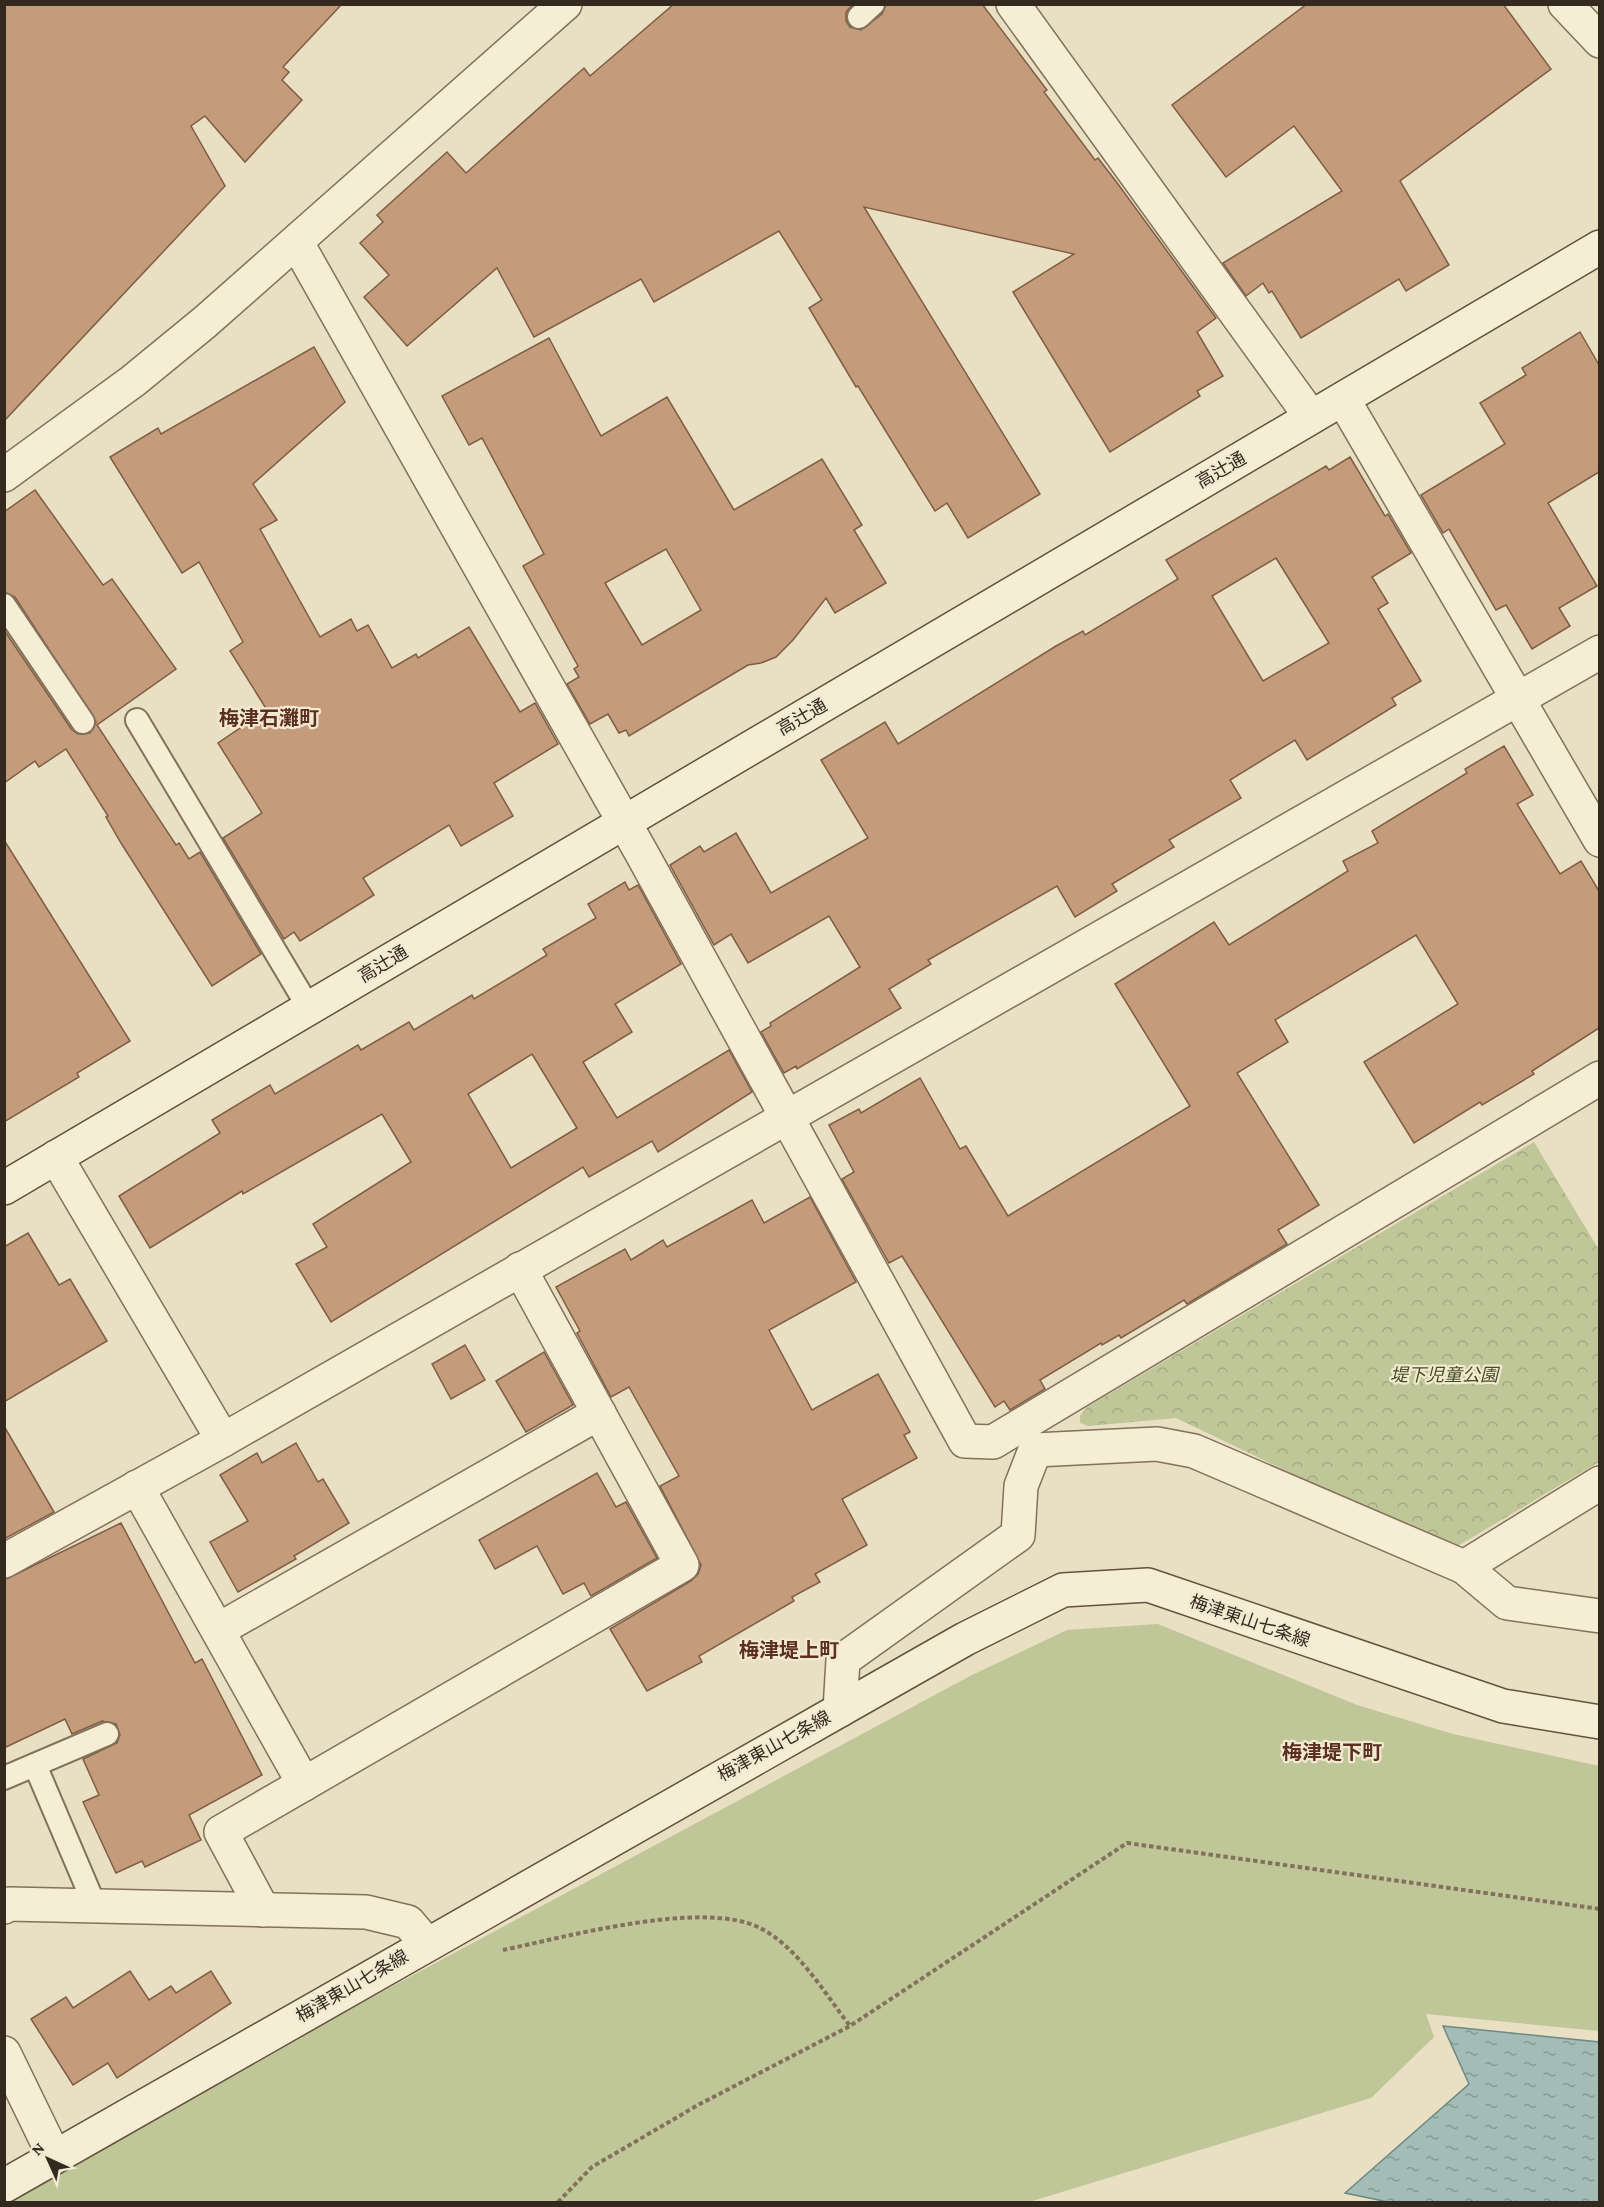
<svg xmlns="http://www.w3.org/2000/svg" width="1604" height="2207" font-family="'Crimson Pro','Noto Sans JP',serif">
  <defs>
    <pattern id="park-crowns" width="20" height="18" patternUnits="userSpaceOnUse" patternTransform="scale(1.5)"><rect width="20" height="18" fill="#bfc697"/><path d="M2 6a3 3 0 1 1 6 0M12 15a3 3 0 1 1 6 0" fill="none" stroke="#a5aa82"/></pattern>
    <pattern id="water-ripples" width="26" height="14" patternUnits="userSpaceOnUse" patternTransform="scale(1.5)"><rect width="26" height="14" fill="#a4bcb6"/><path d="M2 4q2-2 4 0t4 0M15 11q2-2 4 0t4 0" fill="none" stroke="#869993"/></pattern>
  </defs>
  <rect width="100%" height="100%" fill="#e9dfc2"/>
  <polygon fill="#bfc697" points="1158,1624 1357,1705 1453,1734 1599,1766 1599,2031 1426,2014 1434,2037 1371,2098 1029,2202 9,2202 307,2032 972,1675 1067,1630"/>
  <polygon fill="url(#park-crowns)" points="1534,1142 1599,1250 1599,1462 1451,1550 1176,1418 1088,1426 1080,1423 1080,1416 1087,1407"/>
  <polygon fill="url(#water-ripples)" stroke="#6c8983" stroke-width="1.5" points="1443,2026 1599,2042 1599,2202 1388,2202 1345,2193 1469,2084"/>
  <g fill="#c49c7b" stroke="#7f5d43" stroke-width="1.5" fill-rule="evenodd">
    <polygon points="4,4 342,4 283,67 289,72 282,80 302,100 245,162 205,116 191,126 225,186 4,421"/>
    <polygon points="674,4 853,4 846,12 846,21 850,27 861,30 882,14 886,4 982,4 1047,90 1044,92 1095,160 1098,158 1115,180 1216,318 1197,332 1223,376 1197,391 1200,396 1110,452 1013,292 1074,254 864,207 1040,494 968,538 947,503 935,511 858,386 856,387 809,308 822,300 779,231 654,302 641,279 534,337 497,268 407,346 364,297 389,275 360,243 383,222 377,215 447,152 466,173 584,68 590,76"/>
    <polygon points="1307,4 1503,4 1551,69 1400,181 1449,265 1406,291 1399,279 1301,338 1272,291 1269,293 1263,283 1246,296 1223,263 1342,191 1294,126 1226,177 1172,105"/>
    <polygon points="1580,332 1599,365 1599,472 1548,503 1597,586 1559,608 1570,626 1532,649 1506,605 1496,610 1449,529 1443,533 1421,495 1505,444 1480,403 1526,375 1522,368"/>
    <path d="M 549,338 L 601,436 L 667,397 L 734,510 L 822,459 L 862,525 L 854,530 L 886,583 L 835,613 L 826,598 L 793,640 L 776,657 L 761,663 L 748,665 L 629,736 L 626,730 L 619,733 L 608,714 L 590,724 L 567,684 L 579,677 L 574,669 L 578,666 L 523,566 L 544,554 L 482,438 L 469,445 L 442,396 ZM 666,549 L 701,610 L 642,645 L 605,583 Z"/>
    <polygon points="314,347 345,402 253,484 277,520 260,529 320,637 351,619 357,631 368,625 392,668 416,654 418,658 469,627 520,712 535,703 558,744 494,783 513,816 461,846 449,825 363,878 374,895 300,941 294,932 284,939 223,838 262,813 218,743 267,710 230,651 243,642 199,562 182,573 110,457 158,428 161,434"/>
    <path d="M 1350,457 L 1385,516 L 1388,514 L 1411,553 L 1372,577 L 1388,603 L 1378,609 L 1421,681 L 1392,698 L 1396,705 L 1307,760 L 1295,740 L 1230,780 L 1241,798 L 1169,840 L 1174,847 L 1112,884 L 1117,891 L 1075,917 L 1057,886 L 928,960 L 931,964 L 889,989 L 901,1008 L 797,1069 L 796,1066 L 784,1073 L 761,1032 L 771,1026 L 770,1023 L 860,967 L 829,916 L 748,963 L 731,934 L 714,945 L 670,865 L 700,846 L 704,852 L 736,833 L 771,893 L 868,838 L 821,760 L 885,722 L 898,744 L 1056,646 L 1083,631 L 1085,635 L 1178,579 L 1166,560 L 1326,466 L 1329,470 ZM 1276,558 L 1329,643 L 1263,681 L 1212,596 Z"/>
    <polygon points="35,490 103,585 112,579 176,669 97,725 176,845 179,843 189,859 200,852 261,954 212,986 121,843 106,817 108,816 66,749 39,767 35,761 4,783 4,630 72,730 78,734 90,733 96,722 15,597 4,592 4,512"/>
    <polygon points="1504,746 1533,795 1517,804 1560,874 1581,861 1599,891 1599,1028 1532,1071 1534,1074 1482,1105 1480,1102 1414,1143 1364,1062 1458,1004 1416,935 1275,1020 1288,1042 1237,1073 1319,1205 1278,1230 1287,1244 1187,1304 1184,1300 1121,1338 1119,1335 1102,1345 1101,1343 1040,1380 1045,1389 1010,1410 1004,1401 995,1407 902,1256 889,1263 842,1179 854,1172 829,1125 859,1109 861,1113 920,1078 960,1149 966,1146 1008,1216 1190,1106 1115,984 1214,922 1229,945 1348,871 1343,861 1378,843 1372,831 1467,773 1465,769"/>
    <polygon points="4,840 130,1041 77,1073 79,1077 4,1122"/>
    <path d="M 625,882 L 629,890 L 638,885 L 681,964 L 615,1004 L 632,1032 L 583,1062 L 617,1118 L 729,1050 L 752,1092 L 658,1152 L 652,1141 L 589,1177 L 583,1167 L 331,1322 L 296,1264 L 327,1247 L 313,1224 L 411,1162 L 382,1114 L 243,1194 L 242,1191 L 150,1248 L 119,1196 L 220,1133 L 212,1120 L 270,1085 L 275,1094 L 358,1045 L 361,1050 L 409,1022 L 414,1030 L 472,995 L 474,999 L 547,955 L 543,949 L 596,918 L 588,904 ZM 532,1054 L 577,1128 L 511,1168 L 468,1094 Z"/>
    <polygon points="810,1197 856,1282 769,1330 812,1410 878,1374 910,1432 904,1435 917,1458 842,1499 867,1545 815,1574 820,1582 792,1597 794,1601 699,1656 702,1662 647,1691 610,1629 691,1581 698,1574 701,1565 660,1486 679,1476 629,1387 611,1397 577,1333 580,1331 556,1287 625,1249 631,1260 663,1240 667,1247 752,1200 764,1223"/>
    <polygon points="28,1233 59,1285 70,1279 107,1341 4,1402 4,1247"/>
    <polygon points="465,1345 485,1380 451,1399 432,1364"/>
    <polygon points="544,1352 573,1405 526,1432 496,1381"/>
    <polygon points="4,1426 54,1512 4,1539"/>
    <polygon points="296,1443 318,1482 323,1479 349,1523 294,1556 296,1559 238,1592 210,1542 248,1521 220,1475 257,1453 262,1463"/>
    <polygon points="597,1473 616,1507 626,1502 657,1558 591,1596 584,1583 563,1594 537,1546 495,1569 479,1540"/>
    <polygon points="121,1523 195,1663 202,1659 262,1775 189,1815 201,1840 145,1867 142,1861 116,1873 83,1802 99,1795 83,1759 117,1743 120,1735 116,1724 102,1721 72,1734 65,1719 4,1748 4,1580"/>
    <polygon points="130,1971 149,2000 171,1986 176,1993 211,1971 231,2003 117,2078 108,2063 73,2085 31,2019 66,1997 73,2008"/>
  </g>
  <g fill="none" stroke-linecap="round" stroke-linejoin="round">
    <defs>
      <g id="lane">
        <polyline points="859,17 873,4"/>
        <polyline points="4,605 83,722"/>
        <polyline points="137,720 309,1008"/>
        <polyline points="35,1765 95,1906"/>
        <polyline points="4,1778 107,1734"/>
      </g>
      <g id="street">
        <polyline points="1013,4 1311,417"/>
        <polyline points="1565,4 1600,41"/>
        <polyline points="297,243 641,852 965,1441 993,1442 1600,1078"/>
        <polyline points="1343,399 1600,840"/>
        <polyline points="4,475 133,381 205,322 565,4"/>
        <polyline points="56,1157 223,1440"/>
        <polyline points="137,1487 304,1784"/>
        <polyline points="4,1561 223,1440 1600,652"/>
        <polyline points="1464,1567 1507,1603 1600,1616"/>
        <polyline points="218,1630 599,1413"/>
        <polyline points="840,1710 843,1660 1018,1535 1021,1486 1035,1450 1157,1444 1194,1451 1464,1567 1600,1483"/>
        <polyline points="4,1907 9,1904 366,1912 408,1922 426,1943"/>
        <polyline points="263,1910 221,1832 682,1565 520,1269"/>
        <polyline points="4,2053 54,2156"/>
      </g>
      <g id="secondary">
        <polyline points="4,1188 1600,247"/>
        <polyline points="4,2186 840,1710 965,1639 1063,1590 1148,1585 1503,1706 1600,1722"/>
      </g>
    </defs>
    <use href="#lane" stroke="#82715b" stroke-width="26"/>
    <use href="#street" stroke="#82715b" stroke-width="36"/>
    <use href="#secondary" stroke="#63523e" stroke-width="36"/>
    <g stroke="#82715b" stroke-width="4" stroke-dasharray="4.5 3" stroke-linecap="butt">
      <path d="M 503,1950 C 566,1937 703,1899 760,1928 C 798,1947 825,1994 850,2026 L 1127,1843 L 1600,1909"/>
      <polyline points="558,2202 592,2167 698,2105 850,2026"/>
    </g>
    <use href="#lane" stroke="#f5edd4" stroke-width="22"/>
    <use href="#street" stroke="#f5edd4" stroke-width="33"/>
    <use href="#secondary" stroke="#f5edd4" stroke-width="33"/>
  </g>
  <g text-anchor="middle" stroke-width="4.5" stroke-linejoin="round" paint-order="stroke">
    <g font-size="18" fill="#33291e" stroke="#f2e9d1">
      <text transform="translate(1221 470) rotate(-30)" y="6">高辻通</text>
      <text transform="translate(802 717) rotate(-30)" y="6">高辻通</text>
      <text transform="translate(383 964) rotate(-31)" y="6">高辻通</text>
      <text transform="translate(1250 1621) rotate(19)" y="6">梅津東山七条線</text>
      <text transform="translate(774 1746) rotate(-29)" y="6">梅津東山七条線</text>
      <text transform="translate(352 1986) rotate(-30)" y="6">梅津東山七条線</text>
    </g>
    <g font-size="18" font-style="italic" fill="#424d26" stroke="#f2e9d1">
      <text x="1444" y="1381">堤下児童公園</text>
    </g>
    <g font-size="20" font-weight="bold" fill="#5b2f21" stroke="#f2e9d1">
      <text x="269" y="725">梅津石灘町</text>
      <text x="789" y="1657">梅津堤上町</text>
      <text x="1332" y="1759">梅津堤下町</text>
    </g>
  </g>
  <rect width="1604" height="2207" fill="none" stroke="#33291e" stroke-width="12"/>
  <g transform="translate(48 2159) rotate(315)" stroke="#f2e9d1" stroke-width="4.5" paint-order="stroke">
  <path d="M0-4.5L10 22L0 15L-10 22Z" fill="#33291e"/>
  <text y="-9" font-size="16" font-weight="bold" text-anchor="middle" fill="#33291e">N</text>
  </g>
</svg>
